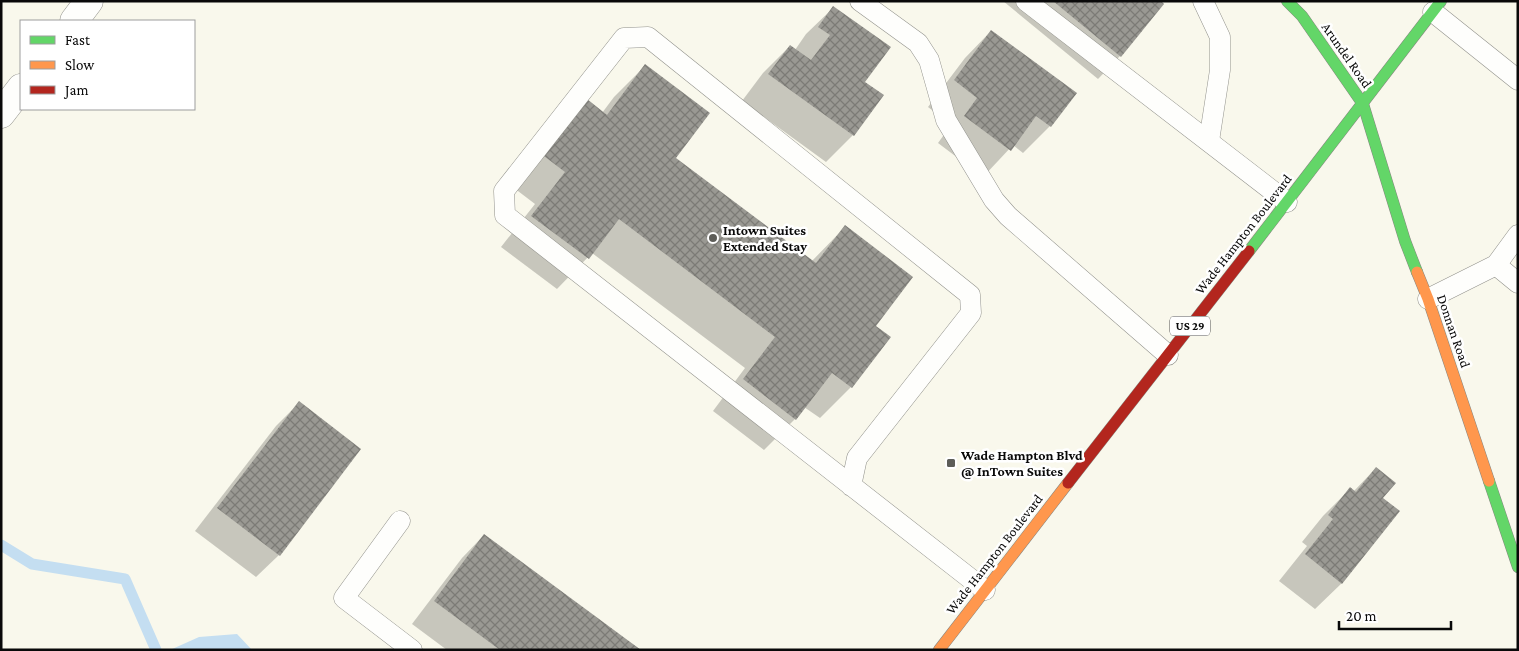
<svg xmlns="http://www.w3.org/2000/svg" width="1519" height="651" font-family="'Crimson Pro',serif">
  <defs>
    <pattern id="building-cross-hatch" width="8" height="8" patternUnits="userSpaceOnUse" patternTransform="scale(1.25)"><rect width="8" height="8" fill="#9a9993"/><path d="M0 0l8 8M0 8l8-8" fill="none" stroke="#7c7b76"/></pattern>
  </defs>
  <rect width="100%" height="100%" fill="#f9f8ec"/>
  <polygon fill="#c4def1" points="237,634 252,650 170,650 199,637"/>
  <g fill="#0003">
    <polygon points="1003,1 1159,1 1120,56 1098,79"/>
    <polygon points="833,8 864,82 853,135 826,162 742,101 763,73 790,46 795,50 806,34"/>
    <polygon points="991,31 1075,93 1050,126 1023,153 1013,145 983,177 938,143 951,125 928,107 965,58"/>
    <polygon points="645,66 674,158 811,262 845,227 874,326 851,387 820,418 804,407 795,419 764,450 713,411 745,368 592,253 557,289 501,247 535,204 514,188 556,132 602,113 614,97"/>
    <polygon points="299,403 279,555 256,577 195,531 276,426"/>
    <polygon points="1376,468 1382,498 1342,583 1315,609 1279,581 1307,546 1302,542 1323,516 1350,489 1353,492"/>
    <polygon points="484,535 638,650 447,650 412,624 462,558"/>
  </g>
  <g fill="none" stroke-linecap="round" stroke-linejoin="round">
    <polyline stroke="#c4def1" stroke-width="11" points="1,545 32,564 125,579 156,650"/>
  </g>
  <g fill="url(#building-cross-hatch)">
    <polygon points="1053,1 1161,1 1164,4 1121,57"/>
    <polygon points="833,6 891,47 865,82 884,95 854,136 768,74 790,45 811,60 830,35 818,27"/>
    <polygon points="991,30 1077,93 1051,127 1036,116 1011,151 964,116 977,98 954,80"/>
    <polygon points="645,64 710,113 676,158 816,263 845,225 913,277 876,326 891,337 852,388 832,373 796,420 743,379 775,337 619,219 589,259 531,216 565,172 544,156 587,99 607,115"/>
    <polygon points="299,401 361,449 280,556 217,508"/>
    <polygon points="1376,467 1396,483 1383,498 1400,511 1342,584 1305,554 1333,519 1328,515 1350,487 1356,492"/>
    <polygon points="484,534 641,650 500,650 434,601"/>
  </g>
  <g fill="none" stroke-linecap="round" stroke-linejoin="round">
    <defs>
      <g id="lane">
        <polyline points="860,1 918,43 929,60 946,120 994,200 1008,216 1168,355"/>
        <polyline points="1026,1 1287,202"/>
        <polyline points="1203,1 1220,37 1220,70 1209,141"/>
        <polyline points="1433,12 1518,80"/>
        <polyline points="1496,265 1518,283"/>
        <polyline points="1428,299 1496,265 1518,235"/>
        <polyline points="851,486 857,458 971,313 970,295 648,37 624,38 504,191 505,215 985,590"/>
        <polyline points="400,521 344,598 412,650"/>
      </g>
      <g id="street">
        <polyline points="74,21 89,1"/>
        <polyline points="1,114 21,88"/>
      </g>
      <g id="fast">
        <polyline points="1287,1 1302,16 1363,104 1405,241 1417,272"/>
        <polyline points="1249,251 1441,1"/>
        <polyline points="1489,481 1518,567"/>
      </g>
      <g id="slow">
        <polyline points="1417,272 1428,299 1489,481"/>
        <polyline points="939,650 1068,483"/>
      </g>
      <polyline id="jam" points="1068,483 1249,251"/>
    </defs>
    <use href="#lane" stroke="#91918b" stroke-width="21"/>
    <use href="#street" stroke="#91918b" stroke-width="29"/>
    <use href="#fast" stroke="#888782" stroke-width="12"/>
    <use href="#slow" stroke="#888782" stroke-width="12"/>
    <use href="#jam" stroke="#888782" stroke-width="12"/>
    <use href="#lane" stroke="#fefefc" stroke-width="20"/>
    <use href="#street" stroke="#fefefc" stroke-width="28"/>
    <use href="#fast" stroke="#63d668" stroke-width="11"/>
    <use href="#slow" stroke="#ff974d" stroke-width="11"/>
    <use href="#jam" stroke="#b3261e" stroke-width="11"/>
  </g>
  <g fill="#5d5d58" stroke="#fff" stroke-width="2">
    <circle cx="713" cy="238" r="5"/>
    <rect x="946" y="458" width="10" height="10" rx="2.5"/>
  </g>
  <g text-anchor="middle" stroke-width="5" stroke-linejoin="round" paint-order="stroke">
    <rect fill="#fff" stroke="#535353" stroke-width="1" x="1170" y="316.5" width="40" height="19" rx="4"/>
    <g font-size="12" font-weight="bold" fill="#090909">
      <text x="1190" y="330">US 29</text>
    </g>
    <g font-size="14" fill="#090909" stroke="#fff">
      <text transform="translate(1347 55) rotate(55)" y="5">Arundel Road</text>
      <text transform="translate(1243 234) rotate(-52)" y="5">Wade Hampton Boulevard</text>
      <text transform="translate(1454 331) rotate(71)" y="5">Donnan Road</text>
      <text transform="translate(994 554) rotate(-52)" y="5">Wade Hampton Boulevard</text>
    </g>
    <g font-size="14" font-weight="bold" fill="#090909" stroke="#fff" text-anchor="start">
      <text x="723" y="235">Intown Suites<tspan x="723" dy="16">Extended Stay</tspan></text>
      <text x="961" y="460">Wade Hampton Blvd<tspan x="961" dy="16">@ InTown Suites</tspan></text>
    </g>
  </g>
  <rect width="1519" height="651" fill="none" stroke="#090909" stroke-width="5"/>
  <rect x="20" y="20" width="175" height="90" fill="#ffffff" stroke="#9d9d9d"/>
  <rect x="30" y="36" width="25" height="8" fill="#63d668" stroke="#9d9d9d"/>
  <text x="65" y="45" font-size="15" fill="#090909">Fast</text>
  <rect x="30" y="61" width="25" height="8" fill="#ff974d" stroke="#9d9d9d"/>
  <text x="65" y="70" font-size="15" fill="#090909">Slow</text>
  <rect x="30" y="86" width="25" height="8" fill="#b3261e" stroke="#9d9d9d"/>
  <text x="65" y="95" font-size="15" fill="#090909">Jam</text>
  <path d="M1339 621v8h112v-8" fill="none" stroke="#090909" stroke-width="2.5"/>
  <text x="1346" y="621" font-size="15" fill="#090909" stroke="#ffffff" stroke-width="4" paint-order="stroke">20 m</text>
</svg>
